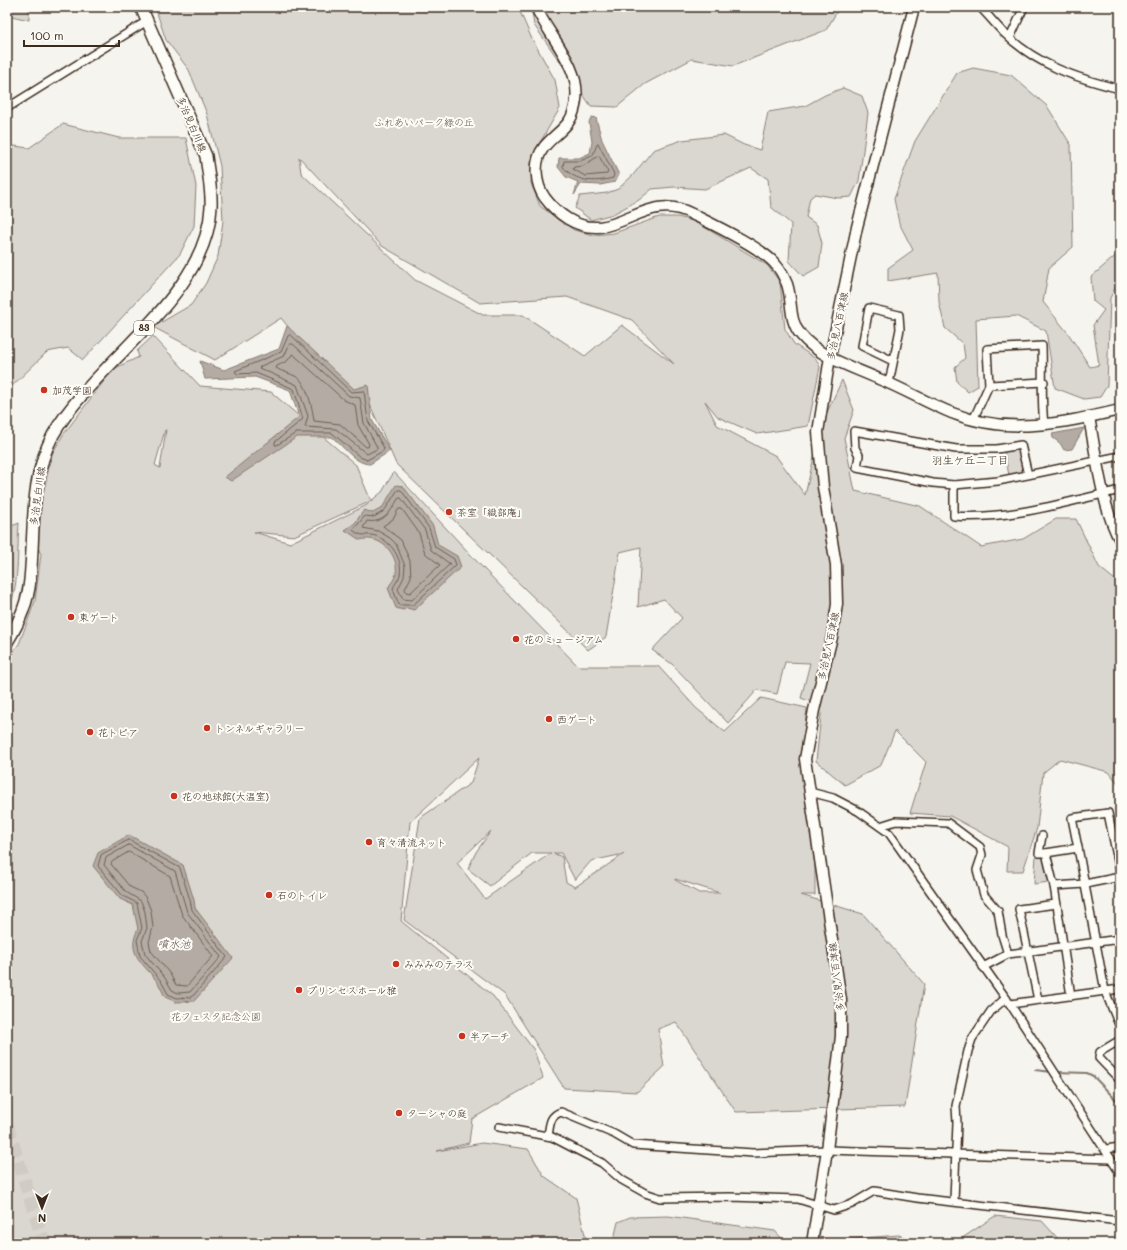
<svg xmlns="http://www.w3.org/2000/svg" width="1127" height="1250" font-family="Mali,'Klee One',sans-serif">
  <rect width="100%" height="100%" fill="#f5f4ee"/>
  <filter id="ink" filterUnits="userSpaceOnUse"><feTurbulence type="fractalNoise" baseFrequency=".025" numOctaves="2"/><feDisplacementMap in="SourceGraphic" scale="8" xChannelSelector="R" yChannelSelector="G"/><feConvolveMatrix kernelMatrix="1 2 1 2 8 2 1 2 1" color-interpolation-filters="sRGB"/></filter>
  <g filter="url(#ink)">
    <g fill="#dad6d0" stroke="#8a8077" fill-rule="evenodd">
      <polygon points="7,7 29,7 29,20 7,15"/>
      <path d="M 155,7 L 518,7 L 531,37 L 555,80 L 560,108 L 534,153 L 531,183 L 540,206 L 574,230 L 594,235 L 614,233 L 659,217 L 678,217 L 696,222 L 767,265 L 780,282 L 785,329 L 794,344 L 816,359 L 820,367 L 808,426 L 757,434 L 718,417 L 705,401 L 717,425 L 776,456 L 805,495 L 822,423 L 842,380 L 854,410 L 844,438 L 855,491 L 920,506 L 981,547 L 1023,539 L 1056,519 L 1076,519 L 1099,567 L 1120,584 L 1120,786 L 1109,772 L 1060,759 L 1043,773 L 1037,828 L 1023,871 L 1007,871 L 1008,847 L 950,816 L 910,813 L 926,762 L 895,731 L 881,765 L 845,785 L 816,761 L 822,706 L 801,698 L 810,663 L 785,662 L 777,694 L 757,690 L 728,723 L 672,664 L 652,650 L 682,618 L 664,599 L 638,607 L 641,547 L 620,552 L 606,637 L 588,650 L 396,464 L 368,400 L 311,355 L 281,318 L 215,360 L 153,327 L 191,305 L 206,283 L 218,256 L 223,221 L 220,166 L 207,114 L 189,70 L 166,40 ZM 299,157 L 382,246 L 480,303 L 567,297 L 632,320 L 674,364 L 622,325 L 585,356 L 523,315 L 483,315 L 415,280 L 301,173 Z"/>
      <polygon points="531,7 839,7 839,8 826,30 733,66 692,59 645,84 617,107 591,106 534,25"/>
      <polygon points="973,68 1011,75 1047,106 1071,145 1073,247 1049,268 1043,302 1068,333 1090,367 1099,365 1093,325 1104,310 1093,301 1091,277 1120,252 1120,283 1117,284 1110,298 1107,386 1100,397 1084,399 1055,388 1046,331 1016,316 976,319 978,386 968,392 957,382 955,367 965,358 963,344 945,328 939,302 938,273 888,281 888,268 913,250 899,223 894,199 915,141 957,73"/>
      <polygon points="843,88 862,96 868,113 859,181 851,197 838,198 815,194 810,198 806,217 817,225 822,243 819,267 803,276 789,261 791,224 771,207 768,179 751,168 705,189 674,187 652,189 639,200 613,214 591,220 575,208 580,196 607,193 618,189 633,175 653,150 682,140 724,135 744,145 760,150 768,112 805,106 825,95"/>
      <polygon points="63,124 119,138 186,138 196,186 194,226 180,254 83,360 68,348 47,352 7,391 7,145 29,148"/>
      <path d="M 153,336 L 200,386 L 271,392 L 356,465 L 371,501 L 382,492 L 394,472 L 483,568 L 578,666 L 658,666 L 696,708 L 725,732 L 761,698 L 807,708 L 801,768 L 815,865 L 815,895 L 801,895 L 863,914 L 924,984 L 905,1107 L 736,1112 L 676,1022 L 658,1029 L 664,1067 L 637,1092 L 564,1088 L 505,995 L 404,920 L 420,818 L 471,783 L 479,758 L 410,822 L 401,921 L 493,996 L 534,1050 L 543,1078 L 472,1119 L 469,1143 L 437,1151 L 482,1143 L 528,1149 L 544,1176 L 576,1198 L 587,1243 L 7,1243 L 7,657 L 19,644 L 35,601 L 41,554 L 37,546 L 38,517 L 52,454 L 63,435 L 113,369 L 139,357 L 137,351 ZM 165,430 L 166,430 L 160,468 L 155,465 ZM 369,502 L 367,505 L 290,543 L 254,532 L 294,536 ZM 491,831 L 476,852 L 468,869 L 490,886 L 532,853 L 551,853 L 485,899 L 457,863 ZM 553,853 L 561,853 L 575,880 L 591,861 L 624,854 L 575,887 L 566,882 L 562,857 ZM 675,880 L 675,879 L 720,893 L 699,893 Z"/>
      <polygon points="1016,449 1020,452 1024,470 1021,473 1009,475 1004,451"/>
      <path d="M 19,523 C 17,547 20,591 7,611 L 7,528 Z"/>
      <polygon points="1043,855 1049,882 1034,884 1036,856"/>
      <polygon points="668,1216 775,1231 786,1243 613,1243 618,1222 630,1217"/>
      <polygon points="995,1216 1042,1221 1062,1243 955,1243"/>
      <polygon points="899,1235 916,1243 825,1243 826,1241"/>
    </g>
    <g fill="#b4aca4" stroke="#84786e">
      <polygon points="592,117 596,118 602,140 619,175 615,182 600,185 581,184 574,195 578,182 566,177 558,167 559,158 579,158 590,153 592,142 589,122"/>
      <path d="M 287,326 L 354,389 L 368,385 L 372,420 L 390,451 L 370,464 C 355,464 343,446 332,437 L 297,437 L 231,481 L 225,477 L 299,417 L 290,390 L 255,377 L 205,379 L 200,361 L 224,370 L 279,349 Z"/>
      <polygon points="1084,428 1072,449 1064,450 1060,443 1053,438 1052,434"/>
      <path d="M 396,485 L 403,486 L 433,526 L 438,545 L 457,556 L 461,567 L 414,610 L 407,608 L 403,610 L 396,608 L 388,588 C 390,584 395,579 396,574 C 399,554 380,534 360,540 L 345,530 L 355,523 L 364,510 L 373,513 L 382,508 Z"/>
      <path d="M 129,835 L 183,865 L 194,900 L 195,908 L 233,958 L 194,1001 L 176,1002 L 165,997 C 163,993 161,988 158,983 C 145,964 125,955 138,929 L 133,905 L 120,899 L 93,866 L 98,853 Z"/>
    </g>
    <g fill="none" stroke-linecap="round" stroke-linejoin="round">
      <g stroke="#6b5e54" stroke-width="1">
        <path d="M 598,143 L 614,174 L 613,178 C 594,183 576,182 563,167 L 564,161 L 580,161 L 592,156 Z"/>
        <polygon points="599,156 608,172 607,174 585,176 573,169 574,167 583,166"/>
        <polygon points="291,335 351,392 364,391 368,421 384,448 383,451 367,460 360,457 332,433 296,433 277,445 275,445 275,442 303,419 294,389 256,373 237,374 235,371 281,352 288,336"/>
        <polygon points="290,344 293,344 349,396 360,398 364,423 377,447 377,449 367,454 336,429 305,427 308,416 297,385 259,368 261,366 284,356"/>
        <path d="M 293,354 L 344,400 L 355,405 L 358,425 L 369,444 L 368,447 L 366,447 L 340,424 L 314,421 C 313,411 307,382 297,377 C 290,373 282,372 276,368 L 277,366 L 287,361 Z"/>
        <path d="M 398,490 L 401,490 L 429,528 L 435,547 L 454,559 L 456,565 L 413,605 L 399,605 L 393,589 C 394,584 399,580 400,575 C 403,559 391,541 376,536 C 367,533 361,538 353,530 L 365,516 L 374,517 L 384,511 Z"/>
        <path d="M 401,498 L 425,530 L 431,550 L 450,564 L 412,600 L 403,599 L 398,589 L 404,577 L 405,566 L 396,544 L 390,538 L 378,531 L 363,528 L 367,521 C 384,524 391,511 398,499 Z"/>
        <polygon points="399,509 402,509 419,533 425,553 440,565 410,593 406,592 405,589 411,577 410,561 401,540 383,526 393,519"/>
        <polygon points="129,840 180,868 190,900 192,910 227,957 192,997 177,998 168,994 161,981 140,956 137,940 142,928 137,903 123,896 98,866 101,855"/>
        <polygon points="129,845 175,871 187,912 221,957 190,992 178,993 172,990 165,978 145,954 142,941 147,928 145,912 141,901 126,892 104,865 106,858"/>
        <polygon points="129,852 170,876 182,915 213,956 187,986 176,985 170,974 151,951 149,942 153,927 151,911 146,898 141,892 130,887 111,864 112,862"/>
      </g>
      <g stroke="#84786e" stroke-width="2">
        <polyline points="1035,1070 1052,1072"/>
        <polyline points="1056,1072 1087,1073 1093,1076 1120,1104"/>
      </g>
      <polyline stroke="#d0ccc4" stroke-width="13" stroke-dasharray="13 6" stroke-linecap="butt" points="7,1125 44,1243"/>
      <defs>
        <g id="street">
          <path d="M 980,7 C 988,15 995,24 1003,32 C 1036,65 1076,78 1120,89"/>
          <polyline points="1010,38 1024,7"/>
          <polyline points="7,108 147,21"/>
          <polyline points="889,383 900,329 899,315 869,308 862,346 893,361"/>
          <polyline points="989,385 1044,382"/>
          <path d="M 973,420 L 989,385 L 987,349 L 1042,346 C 1043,373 1041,399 1044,425"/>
          <polyline points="1028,475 1021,445 997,449 956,449 854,431 855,448 859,455 857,468 933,483 954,485 998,481 1120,456"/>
          <path d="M 954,485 L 954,516 C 1010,520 1066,502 1120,490"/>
          <polyline points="810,792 833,798 858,811 889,833 1010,1004 1120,1173"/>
          <polyline points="880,826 896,821 948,823 980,847 982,855 977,870 984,895 998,911 1002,935 1008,954"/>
          <polyline points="1042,836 1039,853 1046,853"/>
          <polyline points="1078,848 1105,991 1120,1027"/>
          <polyline points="1054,886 1085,884 1120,877"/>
          <polyline points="983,967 1008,954 1120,939"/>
          <polyline points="1071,996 1054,886 1046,853 1078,848 1072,818 1108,813 1120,871"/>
          <polyline points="1038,1000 1019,909 1056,904"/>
          <polyline points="1010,1004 1120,989"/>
          <polyline points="1120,1040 1100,1052 1099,1058 1120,1080"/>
          <polyline points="499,1127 552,1137 602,1163 622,1180 645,1193 660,1198 730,1197 798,1199 834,1210 852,1204 874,1191 917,1198 1120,1221"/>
          <path d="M 548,1136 C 550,1125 549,1116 561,1112 L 614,1134 L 633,1145 L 753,1153 L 827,1150 L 1111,1159"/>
          <polyline points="1106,1149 1120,1147"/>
          <polyline points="954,1201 957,1123 956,1106 968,1051 972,1039 991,1011 1006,998"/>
        </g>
        <g id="secondary">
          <path d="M 536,7 C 549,37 581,67 576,100 C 573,127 559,129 544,147 C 533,161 535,184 545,198 C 551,206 560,214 568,219 C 616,248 642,188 692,214 C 712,224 763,248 776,265 C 781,270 784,277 787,284 C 793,302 788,320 801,335 C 820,358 853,367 879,379 C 904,389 927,403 952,413 C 1009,436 1063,423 1120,410"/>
          <path d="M 1089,417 C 1095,450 1103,512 1120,540"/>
          <polyline points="812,1243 827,1150 837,1069 841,1036 841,1000 805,759 814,710 832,637 837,604 836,565 823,487 818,432 830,357 857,227 914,7"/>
        </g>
        <path id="primary" d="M 7,642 C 19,623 28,602 30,580 C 35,531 29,480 53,435 C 95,360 207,298 211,207 C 212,190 208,173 206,156 L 141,7"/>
      </defs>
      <use href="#street" stroke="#3b2a1e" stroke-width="10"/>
      <use href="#secondary" stroke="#3b2a1e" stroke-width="13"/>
      <use href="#primary" stroke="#3b2a1e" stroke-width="14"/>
      <use href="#street" stroke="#fdfcf7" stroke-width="7"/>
      <use href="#secondary" stroke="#fdfcf7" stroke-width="10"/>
      <use href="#primary" stroke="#fdfcf7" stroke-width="11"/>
    </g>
  </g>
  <g fill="#c8321e" stroke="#fdfcf7" stroke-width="1.5">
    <circle cx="44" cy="390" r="4"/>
    <circle cx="449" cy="512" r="4"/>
    <circle cx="71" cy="617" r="4"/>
    <circle cx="516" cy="639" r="4"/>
    <circle cx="549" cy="719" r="4"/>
    <circle cx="207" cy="728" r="4"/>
    <circle cx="90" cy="732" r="4"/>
    <circle cx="174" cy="796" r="4"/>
    <circle cx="369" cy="842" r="4"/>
    <circle cx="269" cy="895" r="4"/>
    <circle cx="396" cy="964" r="4"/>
    <circle cx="299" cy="990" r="4"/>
    <circle cx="462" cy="1036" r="4"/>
    <circle cx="399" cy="1113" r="4"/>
  </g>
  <g text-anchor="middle" stroke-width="4" stroke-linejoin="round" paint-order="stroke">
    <rect fill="#fdfcf7" stroke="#75695f" stroke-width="1" x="134" y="321" width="20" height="14" rx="3"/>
    <g font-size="9" font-weight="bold" fill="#3b2a1e">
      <text x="144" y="331">83</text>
    </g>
    <g font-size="10" fill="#63554a" stroke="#fdfcf7">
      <text x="424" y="126">ふれあいパーク緑の丘</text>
      <text x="216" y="1020">花フェスタ記念公園</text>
    </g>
    <g font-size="10" fill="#3b2a1e" stroke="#fdfcf7">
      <text transform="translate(192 124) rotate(67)" y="4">多治見白川線</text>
      <text transform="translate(837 326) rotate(-78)" y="4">多治見八百津線</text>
      <text transform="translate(37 496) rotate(-82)" y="4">多治見白川線</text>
      <text transform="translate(828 646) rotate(-78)" y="4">多治見八百津線</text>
      <text transform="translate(836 977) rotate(-97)" y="4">多治見八百津線</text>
    </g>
    <g font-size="10" fill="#3b2a1e" stroke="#fdfcf7" text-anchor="start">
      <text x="52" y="394">加茂学園</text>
      <text x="457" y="516">茶室「織部庵」</text>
      <text x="79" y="621">東ゲート</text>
      <text x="524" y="643">花のミュージアム</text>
      <text x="557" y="723">西ゲート</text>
      <text x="215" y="732">トンネルギャラリー</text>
      <text x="98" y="736">花トピア</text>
      <text x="182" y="800">花の地球館(大温室)</text>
      <text x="377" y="846">育々清流ネット</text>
      <text x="277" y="899">石のトイレ</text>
      <text x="404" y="968">みみみのテラス</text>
      <text x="307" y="994">プリンセスホール雅</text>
      <text x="470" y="1040">半アーチ</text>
      <text x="407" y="1117">ターシャの庭</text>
    </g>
    <g font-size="11" fill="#3b2a1e" stroke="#fdfcf7">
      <text x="970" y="464">羽生ケ丘二丁目</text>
    </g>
    <g font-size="11" font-style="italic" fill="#65584d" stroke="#fdfcf7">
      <text x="174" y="948">噴水池</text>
    </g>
  </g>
  <rect width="1127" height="1250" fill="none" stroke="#fdfcf7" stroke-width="24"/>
  <rect x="12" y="12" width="1103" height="1226" fill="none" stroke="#3b2a1e" stroke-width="1.5" filter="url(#ink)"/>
  <g transform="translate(42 1208) rotate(180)" stroke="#fdfcf7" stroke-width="3" paint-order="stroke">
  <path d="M0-3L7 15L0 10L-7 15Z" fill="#3b2a1e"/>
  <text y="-6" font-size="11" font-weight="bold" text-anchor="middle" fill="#3b2a1e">N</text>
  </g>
  <path d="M24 40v6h95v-6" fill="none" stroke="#3b2a1e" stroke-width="2"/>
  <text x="30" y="40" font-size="12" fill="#3b2a1e" stroke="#fdfcf7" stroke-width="3" paint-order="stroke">100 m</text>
</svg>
